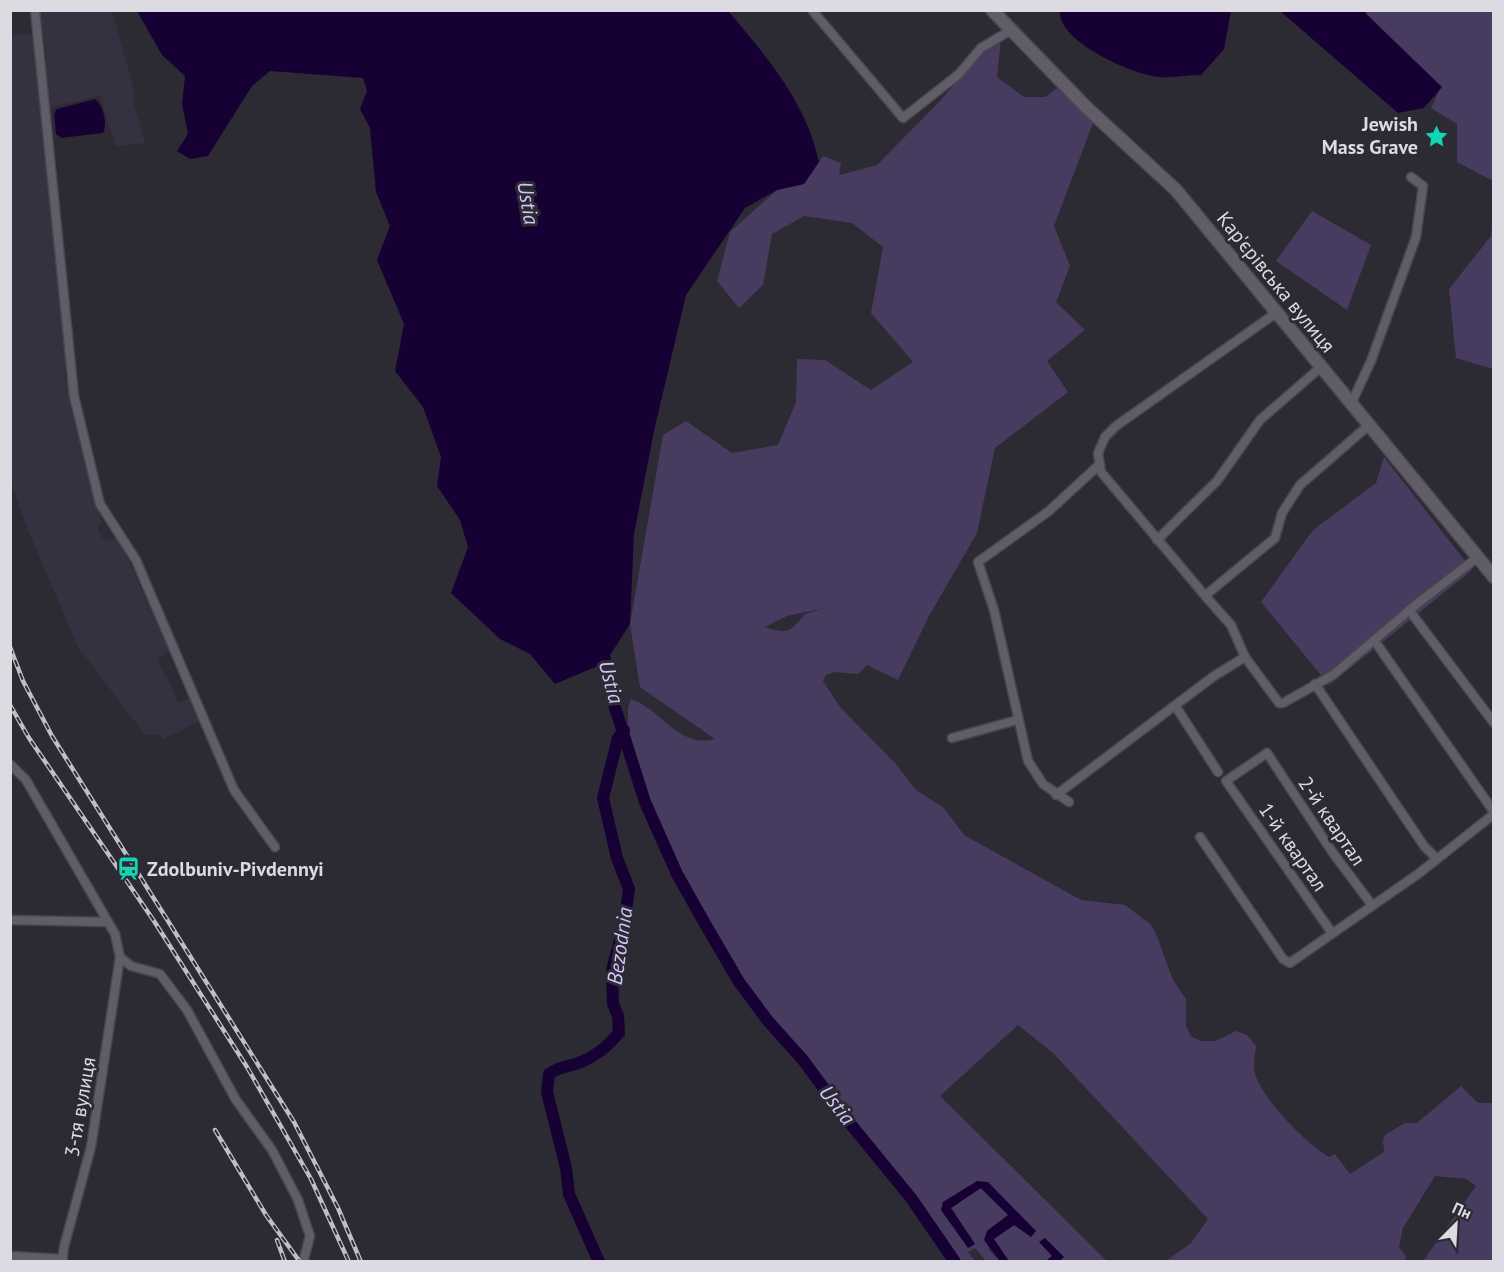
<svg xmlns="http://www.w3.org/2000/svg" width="1504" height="1272" font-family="'PT Sans',sans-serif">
  <rect width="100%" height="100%" fill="#2c2a33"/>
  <g fill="#353140">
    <polygon points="40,11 112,11 135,93 134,104 145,143 116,146 100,96 44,109 40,61 47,59"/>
    <polygon points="10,34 32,35 35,39 66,354 65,380 71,380 72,400 101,521 98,529 102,538 110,540 118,537 169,651 158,658 164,676 168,678 178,703 191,698 201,720 163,740 161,735 145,735 78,647 27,528 11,481"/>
  </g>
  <g fill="#473c5f" fill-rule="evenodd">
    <polygon points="1366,10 1493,11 1493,181 1457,162 1457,124 1431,108 1441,87 1366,13"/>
    <path d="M 1001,38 L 997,77 L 1024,97 L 1045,97 L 1057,88 L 1093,123 L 1054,226 L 1070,266 L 1056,302 L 1085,330 L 1047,361 L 1068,392 L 995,448 L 977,533 L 929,616 L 898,680 L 867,665 L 858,674 L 835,672 L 826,675 L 823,681 L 840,707 L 895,763 L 916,790 L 944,808 L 964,835 L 1081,900 L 1125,905 L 1149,923 L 1155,931 L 1173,980 L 1186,999 L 1186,1026 L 1191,1036 L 1200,1041 L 1216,1041 L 1236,1031 L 1247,1035 L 1256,1046 C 1255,1055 1253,1066 1255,1074 C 1264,1101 1305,1142 1329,1157 L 1335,1154 L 1350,1174 L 1384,1152 L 1383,1140 L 1386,1134 L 1405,1123 L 1417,1123 L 1461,1086 L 1478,1103 L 1493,1103 L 1493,1261 L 1423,1261 L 1476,1186 L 1466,1179 L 1435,1176 L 1403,1228 L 1399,1247 L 1407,1257 L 1404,1261 L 1166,1261 L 1191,1243 L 1208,1219 L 1053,1053 L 1018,1025 L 940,1096 L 1107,1261 L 1059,1261 L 1064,1257 L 1052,1256 L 1046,1261 L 1009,1261 L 993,1239 L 1015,1225 L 1031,1237 L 988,1182 L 943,1202 L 968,1248 L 975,1244 L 951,1208 L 980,1188 L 1009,1215 L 987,1231 L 989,1250 L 1000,1261 L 986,1261 L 975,1248 L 968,1252 L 975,1261 L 958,1261 L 913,1196 L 896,1179 L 804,1058 L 769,1020 L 741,979 L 680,869 L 650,800 L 628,729 L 628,707 L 631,699 C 661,709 679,749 715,739 L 640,687 L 630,624 L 663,435 L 686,421 L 732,453 L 778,445 L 796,402 L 797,359 L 825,360 L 871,390 L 913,362 L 871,313 L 883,247 L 852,223 L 804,216 L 772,234 L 763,285 L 739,308 L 717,281 L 730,232 L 777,190 L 804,184 L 823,156 L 841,163 L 839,175 L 877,165 L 940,101 L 985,48 ZM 825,608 L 805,614 C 790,631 790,635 765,627 L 787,616 Z"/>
    <polygon points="1493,210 1493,369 1456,358 1449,289 1491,236"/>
    <polygon points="1312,211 1371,245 1347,310 1276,261"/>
    <polygon points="1384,457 1472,570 1329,685 1261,602 1313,530 1376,483"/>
  </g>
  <g fill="#170034">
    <path d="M 137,11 L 728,11 C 767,57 806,102 819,162 L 804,184 L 777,190 L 745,208 L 686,295 L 654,431 L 634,534 L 630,624 L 605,663 L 555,684 L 530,654 L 500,639 L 451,593 L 468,547 L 460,520 L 437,486 L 441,457 L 423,407 L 395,371 L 404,324 L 377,260 L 390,226 L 376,192 L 370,128 L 360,109 L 367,91 L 363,78 L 270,71 L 252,86 L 208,156 L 190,159 L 177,151 L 188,134 L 182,104 L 185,76 L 162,55 Z"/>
    <path d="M 1060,11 L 1060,10 L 1231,11 L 1224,49 L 1201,75 C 1188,75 1173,78 1159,77 C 1133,75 1057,41 1060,11 Z"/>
    <polygon points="1280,11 1366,11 1366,14 1442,87 1424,108 1398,113"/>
    <path d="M 95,99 C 103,105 108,123 103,133 L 61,138 L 56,134 L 54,114 L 57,109 Z"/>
    <polygon points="977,1181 988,1182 1036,1231 1031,1237 1014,1225 994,1239 1009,1261 1000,1261 984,1240 987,1231 1008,1215 981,1188 951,1208 975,1244 968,1248 941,1210 943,1202"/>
    <polygon points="1045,1238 1064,1257 1059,1261 1046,1261 1052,1256 1039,1242"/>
  </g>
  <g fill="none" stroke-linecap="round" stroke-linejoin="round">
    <g stroke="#170034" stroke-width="12">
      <polyline points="603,649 611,695 645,802 677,874 704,922 739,982 768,1021 803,1060 848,1121 911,1198 955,1262"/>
      <path d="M 599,1262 L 569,1194 L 566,1168 L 547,1092 L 549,1074 C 560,1066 569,1067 581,1062 C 596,1056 609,1045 619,1033 L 618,1016 L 613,1004 L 612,970 L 624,925 L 629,889 L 617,858 L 603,798 L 618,738 L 624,730"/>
    </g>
    <defs>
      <g id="street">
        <polyline points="35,10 74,396 100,504 136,560 234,790 275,847"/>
        <polyline points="812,10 903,118 959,74 981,48 1011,30"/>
        <polyline points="1351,404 1371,361 1416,237 1423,186 1411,177"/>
        <polyline points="1157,540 1217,481 1260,420 1321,367"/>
        <polyline points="1207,598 1101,472 1098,453 1105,437 1116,426 1276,313"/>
        <polyline points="1409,610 1494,723"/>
        <polyline points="1374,640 1494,812"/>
        <polyline points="1245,657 1231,625 1207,598 1207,594 1275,538 1282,513 1300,485 1369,425"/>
        <polyline points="1315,684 1424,846 1437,859"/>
        <polyline points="1176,707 1218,772"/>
        <polyline points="952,738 1017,720"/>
        <polyline points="10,764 26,780 115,934 120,957 131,966 160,974 187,1010 236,1100 272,1150 298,1200 310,1236 304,1259 305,1262"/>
        <polyline points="1056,795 1214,676 1245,657 1279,703 1283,703 1333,675 1418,603 1478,557"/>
        <polyline points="1069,802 1043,784 1028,761 994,610 978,562 1049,511 1100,464"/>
        <polyline points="1200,837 1283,959 1290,963 1418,874 1494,814"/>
        <polyline points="10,920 108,922"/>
        <polyline points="1332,933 1226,781 1267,753 1333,853 1372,905"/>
        <polyline points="10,1256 63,1259"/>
        <polyline points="62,1262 64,1247 91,1147 120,957"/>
      </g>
      <polyline id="secondary" points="992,10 1086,107 1176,190 1494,577"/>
    </defs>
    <use href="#street" stroke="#49464e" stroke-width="11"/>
    <use href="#secondary" stroke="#49464e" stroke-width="15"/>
    <use href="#street" stroke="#605d68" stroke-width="8"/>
    <use href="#secondary" stroke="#605d68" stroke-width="12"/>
    <defs>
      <g id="rail">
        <polyline points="10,647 23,681 52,736 294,1122 338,1208 361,1262"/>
        <polyline points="10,705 29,738 154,921 247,1067 311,1179 349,1262"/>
        <polyline points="215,1130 266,1215 300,1262"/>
        <polyline points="277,1240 285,1262"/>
      </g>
    </defs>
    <use href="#rail" stroke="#c0bfc5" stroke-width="4.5"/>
    <use href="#rail" stroke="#2c2a33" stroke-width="2" stroke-dasharray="7" stroke-linecap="butt"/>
  </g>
  <defs>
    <symbol id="sight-bare" viewBox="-9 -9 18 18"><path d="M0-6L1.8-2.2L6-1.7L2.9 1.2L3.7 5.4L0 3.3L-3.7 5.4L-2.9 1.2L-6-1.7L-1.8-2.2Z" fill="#14d5b3" stroke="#2c2a33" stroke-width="2.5" paint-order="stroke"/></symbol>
    <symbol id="station-bare" viewBox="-9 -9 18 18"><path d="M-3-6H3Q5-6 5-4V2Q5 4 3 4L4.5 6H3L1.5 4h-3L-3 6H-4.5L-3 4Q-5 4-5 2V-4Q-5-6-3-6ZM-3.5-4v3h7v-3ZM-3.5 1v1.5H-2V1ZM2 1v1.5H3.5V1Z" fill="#14d5b3" stroke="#2c2a33" stroke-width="2.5" paint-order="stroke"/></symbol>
  </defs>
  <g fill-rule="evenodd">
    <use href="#sight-bare" x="1420" y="120" width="33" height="33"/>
    <use href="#station-bare" x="112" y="852" width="33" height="33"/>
  </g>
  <g text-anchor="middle" stroke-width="6" stroke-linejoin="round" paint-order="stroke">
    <g font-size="20" font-weight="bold" fill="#dcdbe1" stroke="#2c2a33" text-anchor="end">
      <text x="1418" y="131">Jewish<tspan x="1418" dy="23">Mass Grave</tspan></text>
      <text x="147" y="876" text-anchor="start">Zdolbuniv-Pivdennyi</text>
    </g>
    <g font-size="20" fill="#dcdbe1" stroke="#2c2a33">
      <text transform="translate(1276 282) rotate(51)" y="7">Кар'єрівська вулиця</text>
      <text transform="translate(1332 821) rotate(56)" y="7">2-й квартал</text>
      <text transform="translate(1293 847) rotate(55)" y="7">1-й квартал</text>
      <text transform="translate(80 1107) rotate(-80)" y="7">3-тя вулиця</text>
    </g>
    <g font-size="21" font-style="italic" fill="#d3c5fb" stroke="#2c2a33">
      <text transform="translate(528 203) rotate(80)" y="7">Ustia</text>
      <text transform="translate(611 682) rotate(75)" y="7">Ustia</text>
      <text transform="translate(620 946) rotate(-82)" y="7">Bezodnia</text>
      <text transform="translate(837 1105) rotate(52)" y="7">Ustia</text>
    </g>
  </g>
  <rect width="1504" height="1272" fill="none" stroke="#dcdbe1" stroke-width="24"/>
  <g transform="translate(1456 1224) rotate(24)" stroke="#2c2a33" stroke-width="4.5" paint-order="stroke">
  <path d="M0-4.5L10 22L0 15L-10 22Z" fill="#dcdbe1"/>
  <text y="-9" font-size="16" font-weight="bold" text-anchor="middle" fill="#dcdbe1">Пн</text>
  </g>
</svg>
